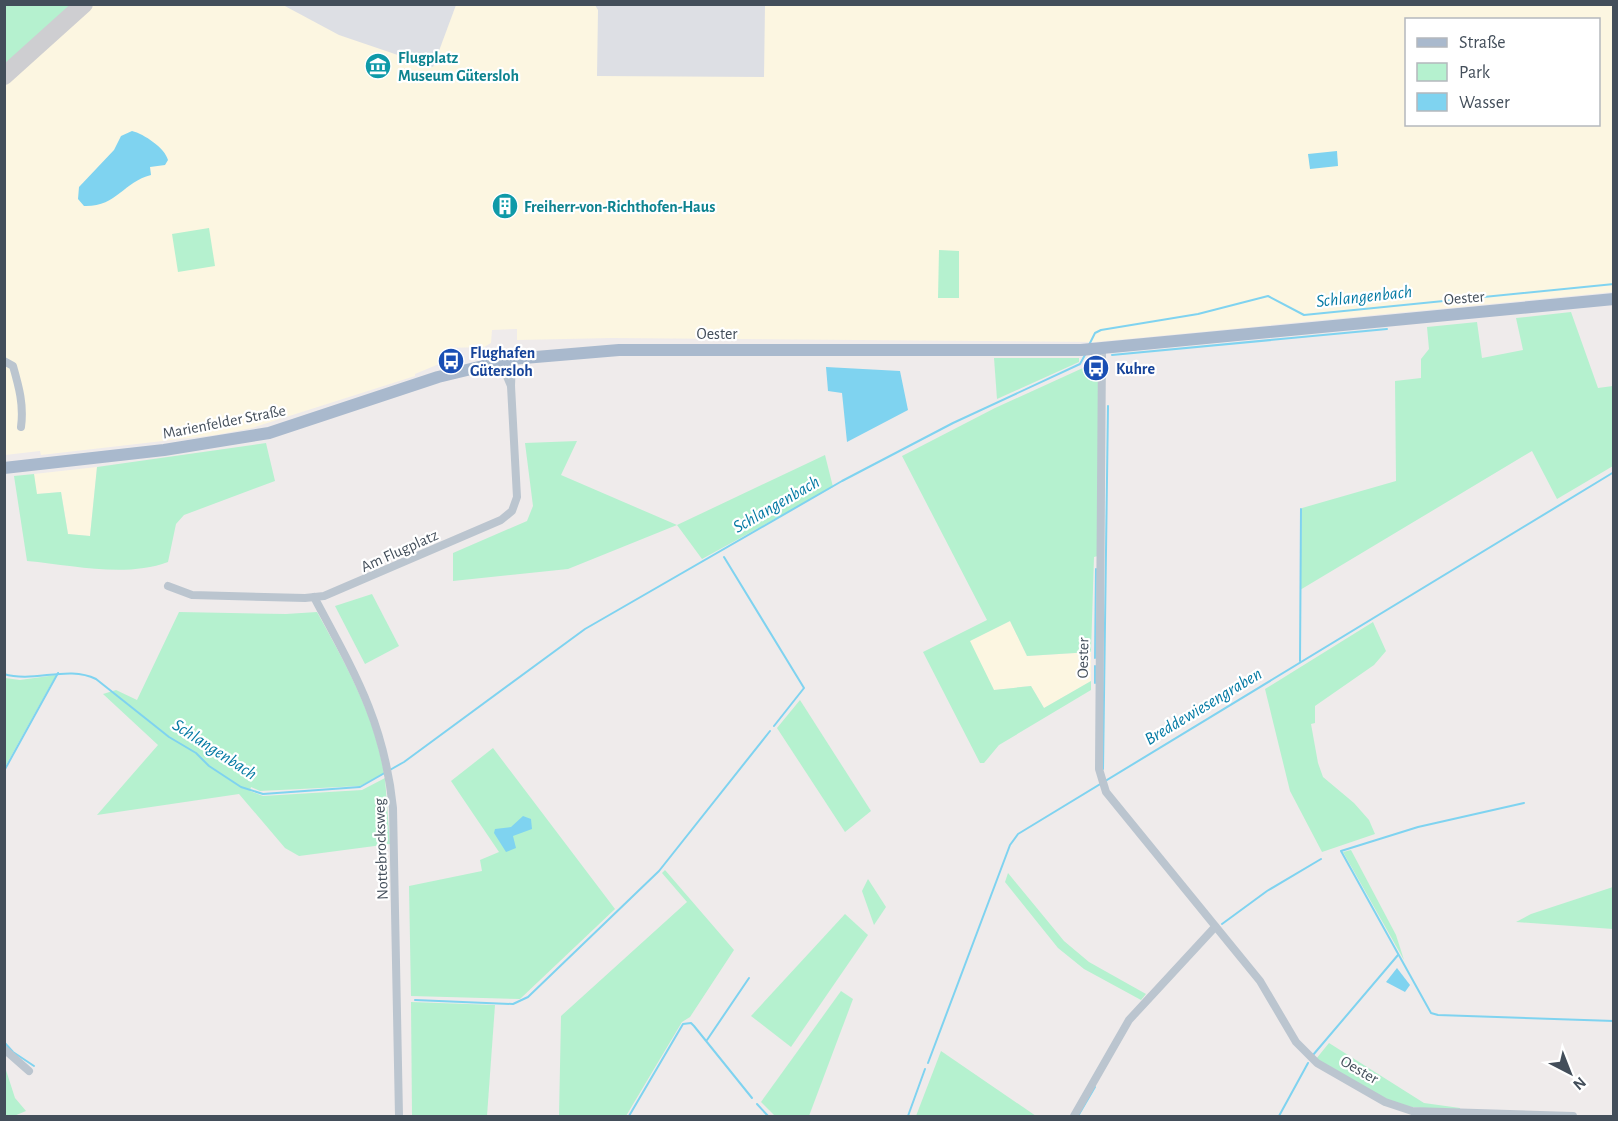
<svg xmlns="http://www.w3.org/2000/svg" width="1618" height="1121" font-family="'Alegreya Sans',sans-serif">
  <rect width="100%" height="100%" fill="#efebeb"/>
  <g fill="#fcf6e1" fill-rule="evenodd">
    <path d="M 4,5 L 1613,5 L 1613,292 L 1095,342 L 612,338 L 517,340 L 517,329 L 492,330 L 491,343 L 484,347 L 446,348 L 439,364 L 415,374 L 415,376 L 252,428 L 215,435 L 41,455 L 40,451 L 5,455 ZM 1406,20 L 1598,20 L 1598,124 L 1406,124 Z"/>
    <polygon points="97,467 90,536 68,534 61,492 36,494 34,474"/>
    <polygon points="1010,621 1027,656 1091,652 1091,681 1044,708 1031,686 994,690 969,641"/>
  </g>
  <g fill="#dddfe4">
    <polygon points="283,5 283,4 456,5 433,67 339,35"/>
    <polygon points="595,5 765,5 764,77 597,76 598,10"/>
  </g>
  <g fill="#b5f1cf">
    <polygon points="5,4 73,4 73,5 5,65"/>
    <polygon points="209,228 215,266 178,272 172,234"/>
    <polygon points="939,250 959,251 959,298 938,298"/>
    <polygon points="1571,312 1598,388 1613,386 1613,466 1557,499 1532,451 1300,590 1302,508 1396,481 1395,381 1421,378 1421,359 1429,349 1427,327 1477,322 1482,358 1523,350 1516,318"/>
    <polygon points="994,358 1079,358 1079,362 997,399"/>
    <polygon points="1096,362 1095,380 1099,381 1098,556 1094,557 1091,652 1027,656 1010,621 970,641 994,690 1031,686 1044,708 1091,681 1091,690 999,745 984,763 980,763 923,652 987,620 902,456 995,408"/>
    <polygon points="577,441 561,475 677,525 825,455 833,487 702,559 677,525 568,569 453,581 453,553 527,521 533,506 525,443"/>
    <path d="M 266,443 L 275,481 L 184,515 L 176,524 L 168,562 C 125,578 72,565 27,561 L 14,476 L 34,474 L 37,494 L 61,492 L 68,534 L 90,536 L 97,467 Z"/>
    <polygon points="372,594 399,646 365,664 335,606"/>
    <path d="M 179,612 L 286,614 L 317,612 C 345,663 375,715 384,774 L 360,786 L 260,791 L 251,787 L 250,791 L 263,796 L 362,790 L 385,778 L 390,844 L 299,856 L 285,848 L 239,794 L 97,815 L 158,745 L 103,694 L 116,690 L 137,700 Z"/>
    <polygon points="1373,622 1386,651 1374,665 1315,706 1315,723 1311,724 1318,763 1323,777 1354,803 1369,820 1375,834 1322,852 1290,791 1265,689"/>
    <polygon points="56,675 5,767 5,678 20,680"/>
    <polygon points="800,700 871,811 845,832 777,728"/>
    <polygon points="493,748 615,909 520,999 411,996 409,886 482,871 480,860 499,852 451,781"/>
    <polygon points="1351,850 1396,935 1404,960 1343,852"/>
    <polygon points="665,870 734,950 690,1017 682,1022 626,1116 559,1116 561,1016 687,902 662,873"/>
    <polygon points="1008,873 1064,941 1089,962 1146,994 1141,1000 1084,969 1058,948 1005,882"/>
    <polygon points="868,879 886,907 874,925 862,891"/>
    <polygon points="1613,887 1613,929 1516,922 1531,914"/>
    <polygon points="845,914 868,935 791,1047 751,1016"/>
    <polygon points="841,991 853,999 809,1116 775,1116 761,1102"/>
    <polygon points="411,1002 495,1005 487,1116 412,1116"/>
    <polygon points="1329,1043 1424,1103 1460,1108 1460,1111 1400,1106 1346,1078 1316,1059"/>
    <polygon points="941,1051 1036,1116 916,1116"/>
    <polygon points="5,1067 15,1098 26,1111 14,1116 5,1116"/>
  </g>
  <g fill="#7fd3f0">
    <path d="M 132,131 C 144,134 165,148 168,160 L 165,165 L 150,167 L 151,175 C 123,182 117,207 84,206 L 78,199 L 79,187 L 114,150 L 121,136 Z"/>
    <polygon points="1337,151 1338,166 1310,169 1308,154"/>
    <polygon points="826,367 900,371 908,410 847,442 842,393 828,391"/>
    <polygon points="523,816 531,819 532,829 513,836 516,848 506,852 494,833 495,829 511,827"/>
    <polygon points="1397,968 1410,985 1405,992 1386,982"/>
  </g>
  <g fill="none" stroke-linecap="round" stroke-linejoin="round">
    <g stroke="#7fd3f0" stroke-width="2">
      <polyline points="1089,345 1095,333 1101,330 1198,314 1268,296 1304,315 1614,284"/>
      <polyline points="1112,355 1387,329"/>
      <polyline points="724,557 804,688 774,726"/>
      <polyline points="1095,658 1096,569"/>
      <polyline points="1300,661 1301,509"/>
      <polyline points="1095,666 1095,683"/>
      <path d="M 4,674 C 34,683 68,665 96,679 L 169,737 L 196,753 L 209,766 L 241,787 L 263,794 L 360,787 L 404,762 L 585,629 L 842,481 L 953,423 L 1080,364 L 1086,353"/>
      <polyline points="1103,769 1108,406"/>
      <polyline points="4,771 58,673"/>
      <polyline points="1524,803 1418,827 1341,851 1431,1013 1438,1015 1614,1021"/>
      <polyline points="1222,924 1267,891 1321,859"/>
      <polyline points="415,1000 513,1004 528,997 659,871 770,731"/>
      <polyline points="707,1040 749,978"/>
      <polyline points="4,1042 13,1052 34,1066"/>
      <polyline points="1313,1055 1398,955"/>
      <polyline points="928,1063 1010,845 1018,834 1614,472"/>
      <polyline points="757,1104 768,1116"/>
      <polyline points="629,1116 683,1024 691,1023 694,1026 752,1098"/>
      <polyline points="908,1116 925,1069"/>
      <polyline points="1078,1116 1095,1087"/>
      <polyline points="1279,1116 1308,1063"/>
    </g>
    <polyline stroke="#ceced1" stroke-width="18" points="4,76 84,4"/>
    <g stroke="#bbc5cf" stroke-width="8">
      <polyline points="1102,349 1099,769 1106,792 1260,981 1296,1042 1317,1063 1385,1102 1412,1111 1573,1116"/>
      <polyline points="500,360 511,386"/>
      <path d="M 4,361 L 13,366 C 19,387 24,405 21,427"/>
      <polyline points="168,586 192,595 305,598 324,596 501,520 512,511 517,497 511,386 512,359"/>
      <path d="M 314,597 C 354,672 384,721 393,808 L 399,1116"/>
      <polyline points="4,1049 29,1071"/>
      <polyline points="1074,1116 1129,1020 1215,927"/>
    </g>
    <polyline stroke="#a9b9cd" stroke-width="12" points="4,468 164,450 269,433 438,377 512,359 619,350 1081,350 1614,299"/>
  </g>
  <defs>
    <symbol id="museum-disc" viewBox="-11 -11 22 22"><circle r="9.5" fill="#0f9aa8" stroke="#fff"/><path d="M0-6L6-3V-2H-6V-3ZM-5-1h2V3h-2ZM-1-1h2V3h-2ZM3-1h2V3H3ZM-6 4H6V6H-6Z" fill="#fff"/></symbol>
    <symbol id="building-disc" viewBox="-11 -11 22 22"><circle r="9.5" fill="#0f9aa8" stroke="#fff"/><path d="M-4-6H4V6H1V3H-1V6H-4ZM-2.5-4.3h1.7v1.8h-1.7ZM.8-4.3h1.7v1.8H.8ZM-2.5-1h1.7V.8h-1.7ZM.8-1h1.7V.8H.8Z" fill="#fff"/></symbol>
    <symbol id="bus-disc" viewBox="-11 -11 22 22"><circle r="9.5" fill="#1a4fb4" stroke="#fff"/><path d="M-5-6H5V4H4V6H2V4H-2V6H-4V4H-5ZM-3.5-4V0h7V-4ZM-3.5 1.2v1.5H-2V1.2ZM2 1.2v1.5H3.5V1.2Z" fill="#fff"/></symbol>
  </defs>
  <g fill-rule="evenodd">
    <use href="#museum-disc" x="363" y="51" width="30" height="30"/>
    <use href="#building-disc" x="490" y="191" width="30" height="30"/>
    <use href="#bus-disc" x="436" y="346" width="30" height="30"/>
    <use href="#bus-disc" x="1081" y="353" width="30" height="30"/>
  </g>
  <g text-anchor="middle" stroke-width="4.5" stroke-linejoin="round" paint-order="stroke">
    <g font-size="16" font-weight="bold" fill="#0d838f" stroke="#fff" text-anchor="start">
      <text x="398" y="63">Flugplatz<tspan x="398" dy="18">Museum Gütersloh</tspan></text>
      <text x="524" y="212">Freiherr-von-Richthofen-Haus</text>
    </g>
    <g font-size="16" fill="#434e5a" stroke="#fff">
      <text transform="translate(1464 297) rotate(-5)" y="6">Oester</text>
      <text x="717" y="339">Oester</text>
      <text transform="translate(224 421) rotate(-11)" y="6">Marienfelder Straße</text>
      <text transform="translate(399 550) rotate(-24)" y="6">Am Flugplatz</text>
      <text transform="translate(1082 658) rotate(-89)" y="6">Oester</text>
      <text transform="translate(380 849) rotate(-92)" y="6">Nottebrocksweg</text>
      <text transform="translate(1360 1069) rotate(30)" y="6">Oester</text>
    </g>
    <g font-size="16" font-weight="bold" fill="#164399" stroke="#fff" text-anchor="start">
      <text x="470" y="358">Flughafen<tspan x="470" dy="18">Gütersloh</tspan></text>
      <text x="1116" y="374">Kuhre</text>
    </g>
    <g font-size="18" font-style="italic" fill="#057aa4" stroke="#fff">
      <text transform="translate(1364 296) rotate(-6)" y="6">Schlangenbach</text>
      <text transform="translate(776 504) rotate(-30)" y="6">Schlangenbach</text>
      <text transform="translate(1203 706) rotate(-31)" y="6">Breddewiesengraben</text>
      <text transform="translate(215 749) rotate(33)" y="6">Schlangenbach</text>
    </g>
  </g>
  <rect width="1618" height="1121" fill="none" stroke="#434e5a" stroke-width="12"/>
  <rect x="1405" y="18" width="195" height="108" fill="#ffffff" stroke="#b4b8bd" stroke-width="1.5"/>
  <rect x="1417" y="38" width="30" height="9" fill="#a9b9cd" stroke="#b4b8bd" stroke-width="1.5"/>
  <text x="1459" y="48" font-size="18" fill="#434e5a">Straße</text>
  <rect x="1417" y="63" width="30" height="18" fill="#b5f1cf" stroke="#b4b8bd" stroke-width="1.5"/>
  <text x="1459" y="78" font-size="18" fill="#434e5a">Park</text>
  <rect x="1417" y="93" width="30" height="18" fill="#7fd3f0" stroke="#b4b8bd" stroke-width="1.5"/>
  <text x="1459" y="108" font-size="18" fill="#434e5a">Wasser</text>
  <g transform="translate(1570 1073) rotate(138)" stroke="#ffffff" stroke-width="4.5" paint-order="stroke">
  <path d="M0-4.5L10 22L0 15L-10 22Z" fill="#434e5a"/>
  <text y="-9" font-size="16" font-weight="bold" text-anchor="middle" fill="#434e5a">N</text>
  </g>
</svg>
